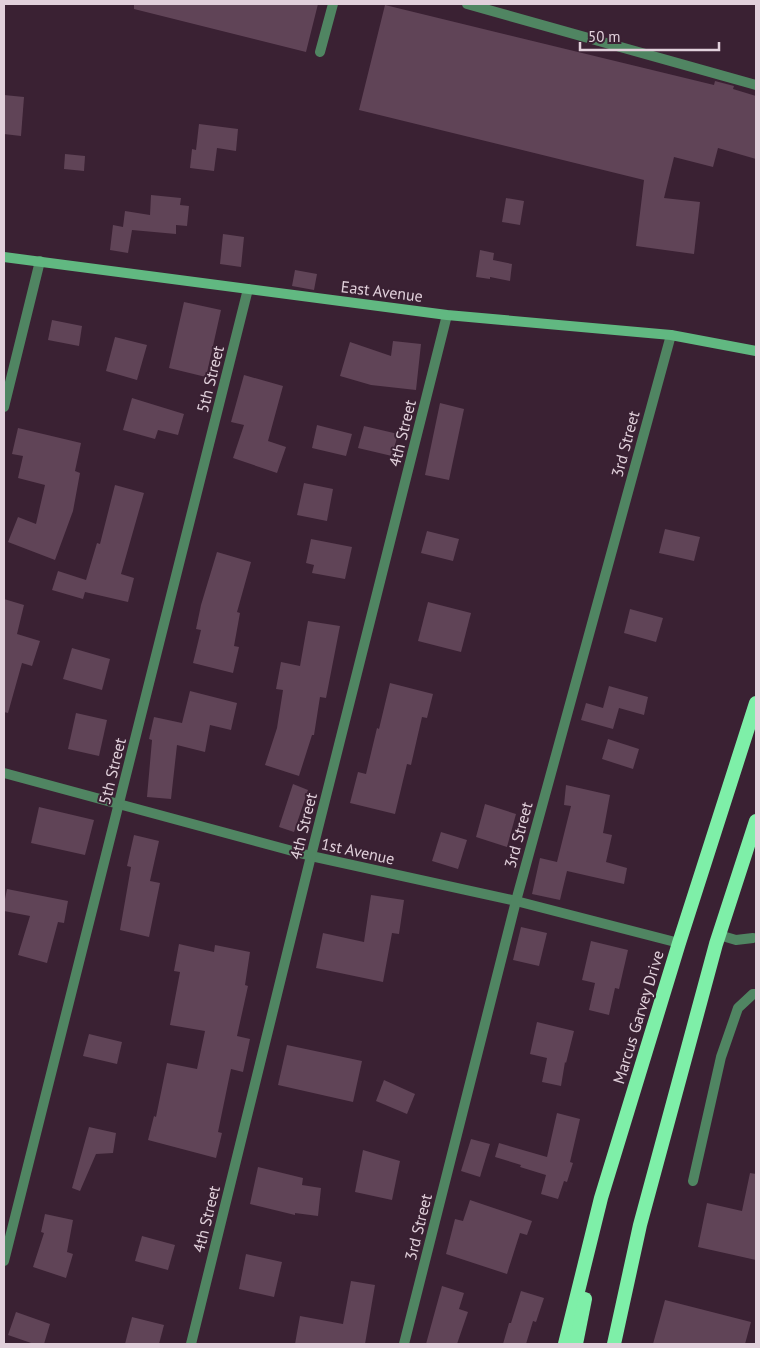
<svg xmlns="http://www.w3.org/2000/svg" width="760" height="1348" font-family="'PT Sans',sans-serif">
  <rect width="100%" height="100%" fill="#3a2133"/>
  <g fill="#604457">
    <polygon points="134,4 318,4 306,52 134,9"/>
    <polygon points="385,5 714,85 715,81 734,86 733,89 756,96 756,159 718,148 713,167 674,157 664,198 700,202 694,254 636,246 644,180 359,110"/>
    <polygon points="4,95 24,97 21,136 4,134"/>
    <polygon points="199,124 238,129 236,151 217,148 214,171 190,168 192,149 196,150"/>
    <polygon points="65,154 85,156 84,171 64,169"/>
    <polygon points="151,195 181,198 180,205 189,206 187,226 176,225 176,234 132,230 128,253 110,250 113,225 123,227 125,211 150,215"/>
    <polygon points="506,198 524,201 520,225 502,222"/>
    <polygon points="223,234 244,237 241,267 220,264"/>
    <polygon points="480,250 494,253 493,260 512,264 510,281 490,277 490,279 476,277"/>
    <polygon points="295,270 317,274 314,290 292,286"/>
    <polygon points="184,302 221,310 206,377 169,368"/>
    <polygon points="52,320 82,326 79,346 48,340"/>
    <polygon points="115,337 147,345 137,380 106,371"/>
    <polygon points="393,341 421,344 416,390 371,385 340,376 350,342 391,356"/>
    <polygon points="244,375 283,386 268,441 286,447 277,473 233,458 244,425 231,422"/>
    <polygon points="132,398 184,414 178,435 158,430 155,439 123,430"/>
    <polygon points="440,403 464,409 449,480 425,475"/>
    <polygon points="317,425 352,434 346,456 312,448"/>
    <polygon points="364,426 398,434 392,456 358,448"/>
    <polygon points="18,428 81,443 75,471 80,473 73,511 55,560 8,542 18,517 36,524 45,485 18,478 23,456 12,454"/>
    <polygon points="304,483 333,489 327,521 297,515"/>
    <polygon points="115,485 144,493 121,574 134,578 128,602 85,592 83,599 52,590 58,571 86,580 97,543 100,544"/>
    <polygon points="665,529 700,537 694,561 659,553"/>
    <polygon points="427,531 459,539 453,561 421,553"/>
    <polygon points="311,539 352,547 345,579 312,573 314,565 306,563"/>
    <polygon points="217,552 251,562 237,612 240,613 234,646 239,647 233,673 193,663 201,630 196,629 201,605"/>
    <polygon points="4,599 24,605 17,634 40,641 32,666 22,663 8,713 4,712"/>
    <polygon points="428,602 471,613 461,652 418,641"/>
    <polygon points="630,609 663,618 656,642 624,633"/>
    <polygon points="308,621 340,626 326,698 320,697 314,735 312,735 299,776 265,765 277,728 283,690 276,689 281,662 300,666"/>
    <polygon points="72,648 110,659 102,690 63,679"/>
    <polygon points="390,683 433,694 427,718 422,717 411,765 407,764 395,814 350,803 358,772 366,774 377,728 379,729"/>
    <polygon points="609,686 648,697 644,715 619,708 613,729 581,720 586,703 603,708"/>
    <polygon points="190,691 237,703 231,730 210,725 205,752 177,745 171,799 147,797 152,740 149,739 154,717 182,723"/>
    <polygon points="76,713 107,720 99,756 68,749"/>
    <polygon points="608,739 639,749 633,769 602,759"/>
    <polygon points="293,784 308,790 294,832 279,827"/>
    <polygon points="566,785 610,795 603,833 612,835 606,862 627,868 624,884 567,871 560,900 532,894 540,858 557,862 571,806 564,805"/>
    <polygon points="485,804 516,814 507,847 476,837"/>
    <polygon points="39,807 94,820 85,855 31,843"/>
    <polygon points="441,832 467,840 458,869 432,861"/>
    <polygon points="134,835 159,841 150,881 160,883 149,937 120,930 131,867 127,866"/>
    <polygon points="7,889 68,901 64,923 58,922 47,963 18,955 30,916 4,911 4,904"/>
    <polygon points="371,895 404,900 399,934 392,933 383,982 316,968 323,933 364,942"/>
    <polygon points="521,927 547,933 539,966 513,960"/>
    <polygon points="591,941 628,950 619,989 615,988 609,1015 589,1010 595,983 582,980"/>
    <polygon points="179,944 214,952 215,945 250,952 245,985 248,986 237,1036 250,1039 243,1072 231,1069 218,1132 222,1133 216,1158 148,1140 154,1116 156,1117 167,1063 197,1069 205,1031 170,1025 180,972 174,971"/>
    <polygon points="537,1022 574,1031 566,1063 565,1062 561,1086 542,1082 547,1058 530,1054"/>
    <polygon points="89,1034 122,1042 117,1064 83,1056"/>
    <polygon points="287,1045 362,1061 353,1102 278,1085"/>
    <polygon points="384,1080 415,1094 407,1114 376,1101"/>
    <polygon points="557,1113 580,1119 570,1162 573,1163 567,1182 564,1181 558,1199 541,1194 546,1175 520,1167 521,1165 495,1157 499,1143 547,1157"/>
    <polygon points="89,1127 116,1133 113,1153 96,1154 80,1191 72,1188"/>
    <polygon points="471,1139 490,1144 480,1177 461,1171"/>
    <polygon points="363,1150 400,1161 392,1200 355,1192"/>
    <polygon points="258,1167 303,1178 302,1185 321,1188 318,1216 295,1213 295,1215 250,1204"/>
    <polygon points="750,1173 756,1174 756,1260 698,1247 707,1203 742,1211"/>
    <polygon points="470,1200 532,1221 527,1235 520,1233 507,1274 446,1254 455,1219 463,1221"/>
    <polygon points="45,1214 73,1220 67,1252 73,1254 66,1278 33,1267 44,1233 41,1232"/>
    <polygon points="142,1236 175,1245 168,1270 135,1261"/>
    <polygon points="246,1254 282,1262 274,1297 239,1289"/>
    <polygon points="351,1281 375,1285 365,1344 295,1344 300,1316 343,1324"/>
    <polygon points="442,1286 464,1293 459,1309 468,1312 457,1344 426,1344"/>
    <polygon points="521,1291 544,1298 536,1322 533,1321 526,1344 503,1344 509,1323 511,1323"/>
    <polygon points="665,1300 751,1322 745,1344 653,1344"/>
    <polygon points="16,1312 50,1324 44,1344 34,1344 8,1335"/>
    <polygon points="132,1317 164,1325 159,1344 125,1344"/>
  </g>
  <g fill="none" stroke-linecap="round" stroke-linejoin="round">
    <g stroke="#508562" stroke-width="10">
      <polyline points="467,4 756,85"/>
      <polyline points="320,52 333,4"/>
      <polyline points="719,935 736,940 753,938"/>
      <polyline points="693,1181 721,1057 738,1008 753,994 756,994"/>
    </g>
    <g stroke="#508562" stroke-width="10">
      <polyline points="4,407 40,261"/>
      <polyline points="4,773 311,856 516,901 679,943"/>
      <polyline points="4,1261 248,289"/>
      <polyline points="191,1344 311,856 447,315"/>
      <polyline points="404,1344 516,901 671,335"/>
    </g>
    <polyline stroke="#61b881" stroke-width="10" points="4,257 447,315 671,335 756,351"/>
    <g stroke="#7eefa8" stroke-width="14">
      <polyline points="565,1344 601,1198 679,943 756,703"/>
      <polyline points="576,1344 585,1299"/>
      <polyline points="614,1344 640,1225 716,944 756,821"/>
    </g>
  </g>
  <g text-anchor="middle" stroke-width="4" stroke-linejoin="round" paint-order="stroke">
    <g font-size="16" fill="#e1d0db" stroke="#3a2133">
      <text transform="translate(382 291) rotate(7)" y="6">East Avenue</text>
      <text transform="translate(210 379) rotate(-76)" y="6">5th Street</text>
      <text transform="translate(402 433) rotate(-76)" y="6">4th Street</text>
      <text transform="translate(625 444) rotate(-75)" y="6">3rd Street</text>
      <text transform="translate(112 771) rotate(-76)" y="6">5th Street</text>
      <text transform="translate(303 826) rotate(-76)" y="6">4th Street</text>
      <text transform="translate(518 835) rotate(-75)" y="6">3rd Street</text>
      <text transform="translate(358 851) rotate(12)" y="6">1st Avenue</text>
      <text transform="translate(638 1017) rotate(-73)" y="6">Marcus Garvey Drive</text>
      <text transform="translate(206 1219) rotate(-76)" y="6">4th Street</text>
      <text transform="translate(418 1227) rotate(-76)" y="6">3rd Street</text>
    </g>
  </g>
  <rect width="760" height="1348" fill="none" stroke="#e1d0db" stroke-width="10"/>
  <path d="M580 42v8h139v-8" fill="none" stroke="#e1d0db" stroke-width="2.5"/>
  <text x="588" y="42" font-size="15" fill="#e1d0db" stroke="#3a2133" stroke-width="4" paint-order="stroke">50 m</text>
</svg>
